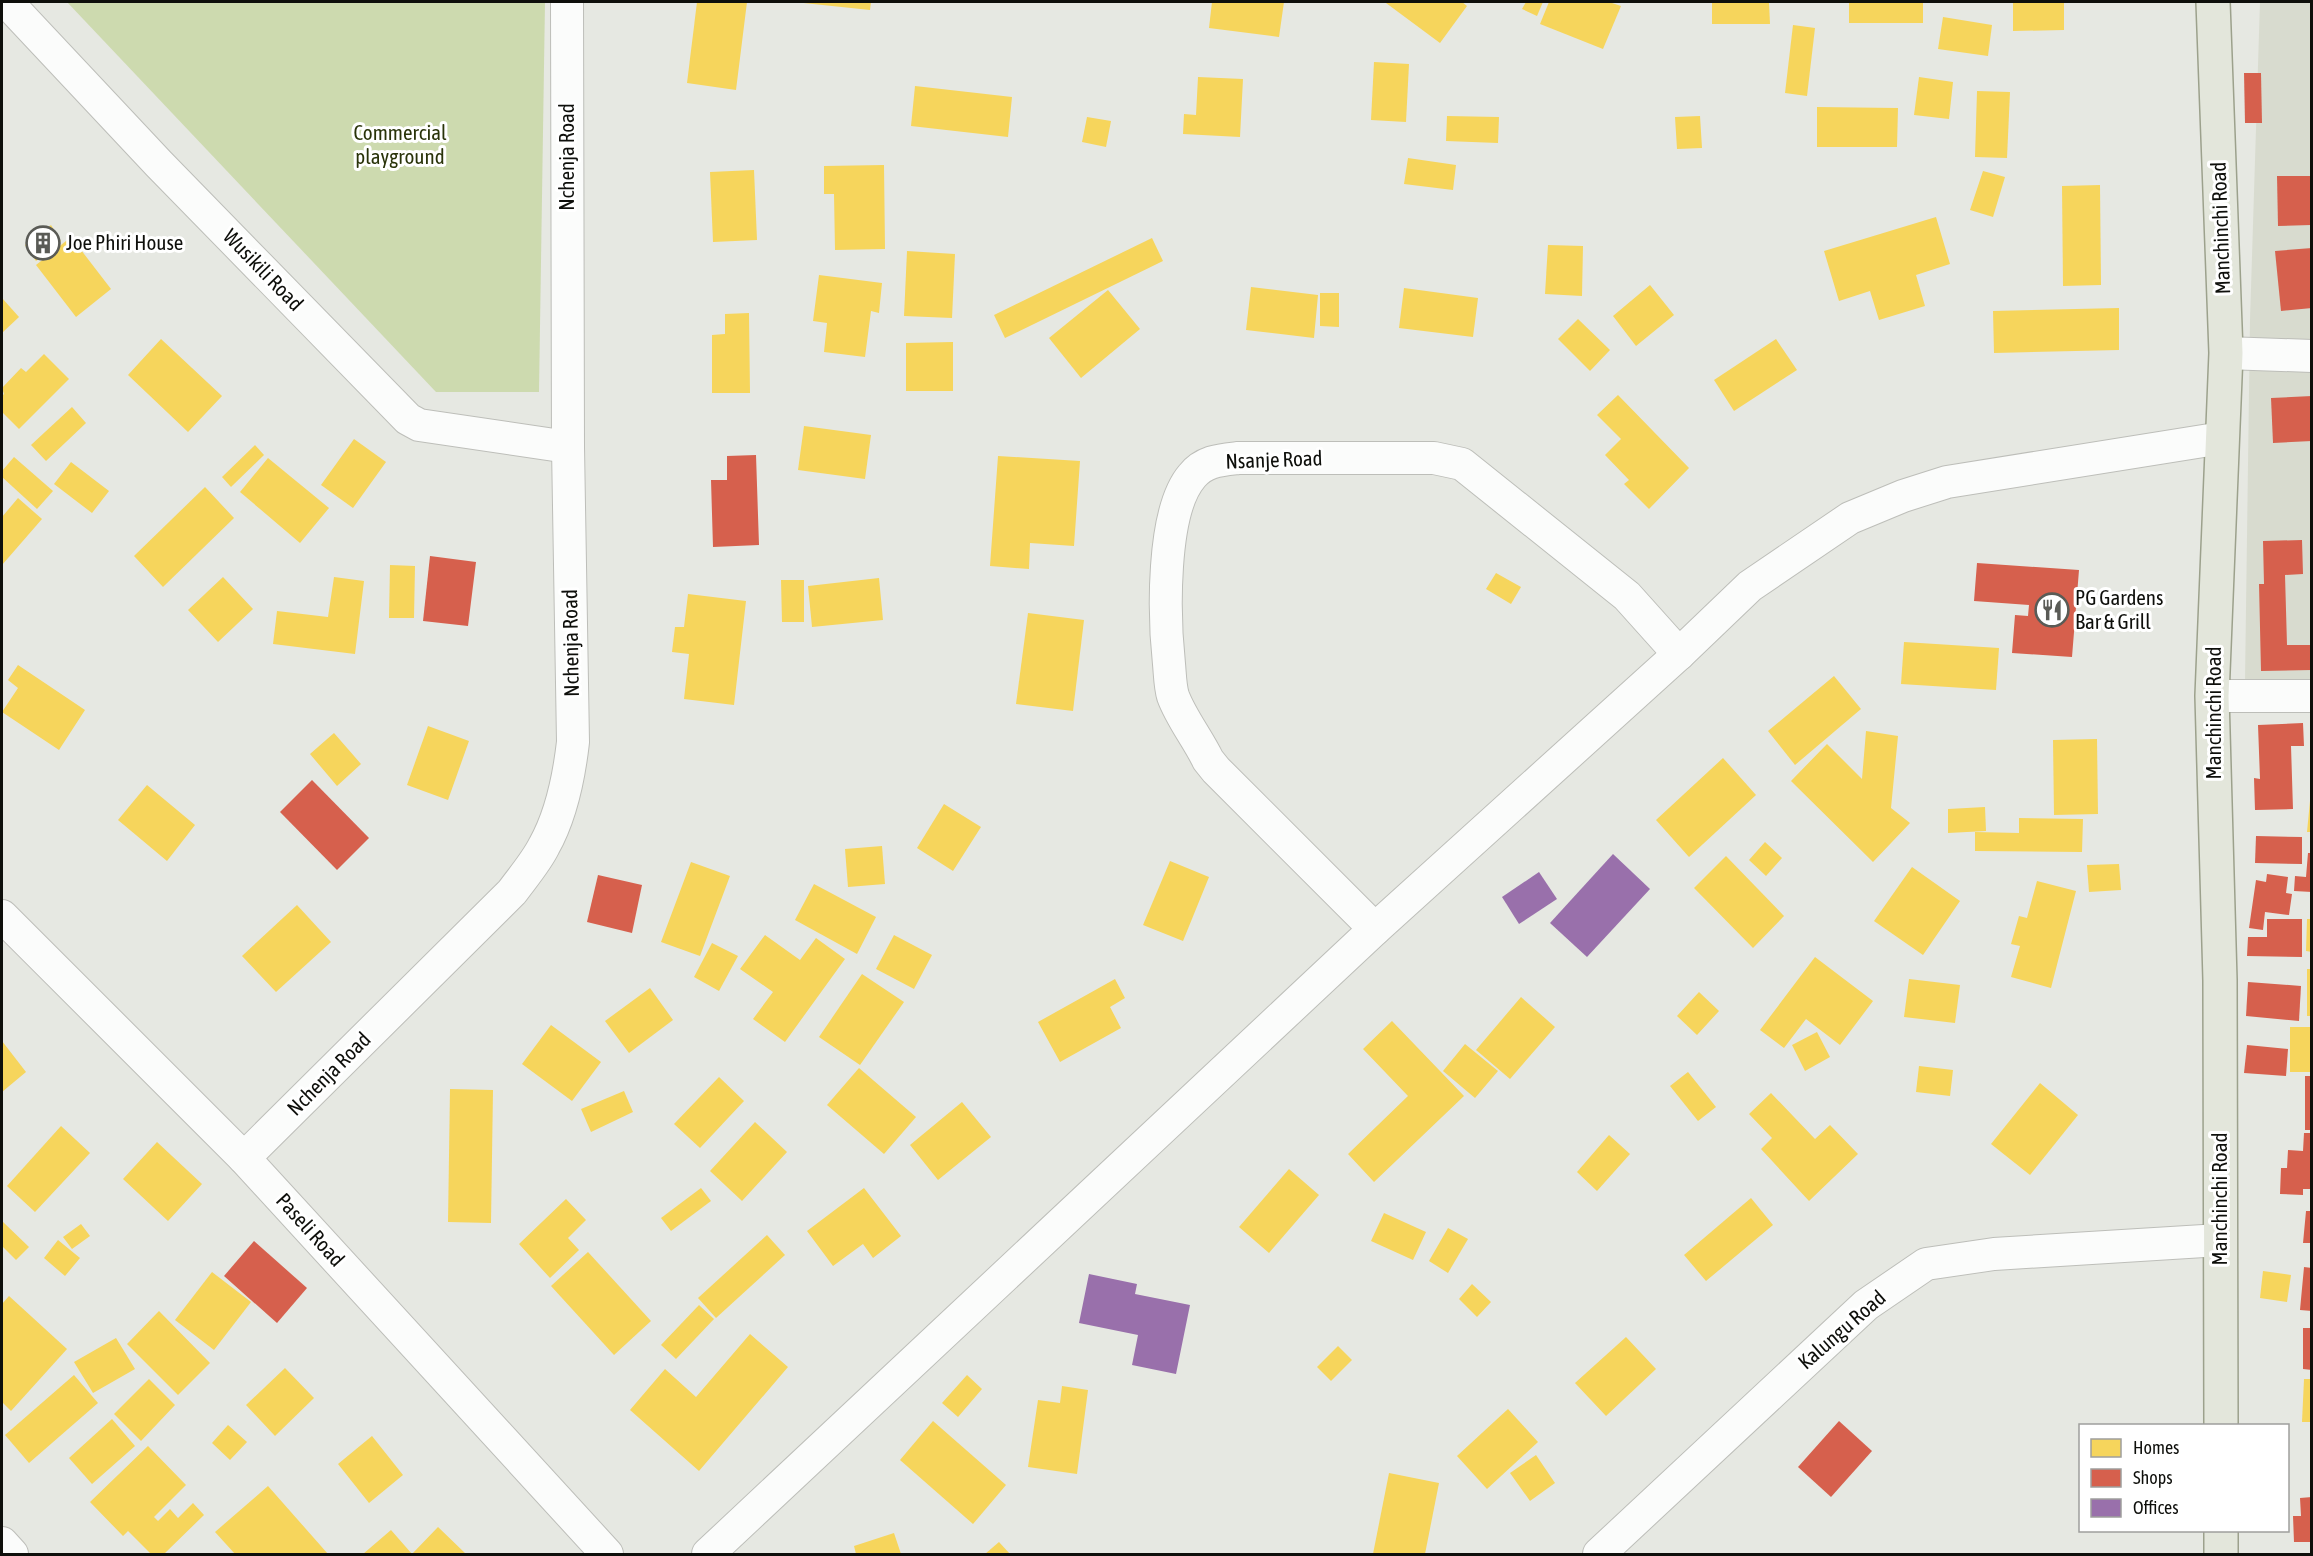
<svg xmlns="http://www.w3.org/2000/svg" width="2313" height="1556" font-family="'Asap Condensed',sans-serif">
  <rect width="100%" height="100%" fill="#e6e8e2"/>
  <polygon fill="#d8dbcf" points="2260,2 2311,2 2311,679 2245,681 2250,320"/>
  <polygon fill="#cddaaf" points="67,2 545,2 539,392 436,392"/>
  <g fill="#f6d55c">
    <polygon points="697,2 747,2 736,90 687,83"/>
    <polygon points="794,2 871,2 870,10"/>
    <polygon points="1212,2 1284,2 1279,37 1209,28"/>
    <polygon points="1388,2 1462,2 1467,6 1440,43 1386,3"/>
    <polygon points="1526,2 1543,2 1537,16 1522,9"/>
    <polygon points="1549,2 1609,2 1621,6 1603,49 1540,24"/>
    <polygon points="1712,2 1769,2 1770,24 1712,24"/>
    <rect x="1849" y="2" width="74" height="21"/>
    <polygon points="2013,2 2064,2 2064,30 2013,31"/>
    <polygon points="1943,17 1992,25 1988,56 1938,49"/>
    <polygon points="1793,25 1815,28 1807,96 1785,93"/>
    <polygon points="1374,62 1409,64 1406,122 1371,120"/>
    <polygon points="1198,77 1243,79 1240,137 1183,134 1184,114 1196,115"/>
    <polygon points="1919,77 1953,82 1949,119 1914,115"/>
    <polygon points="915,86 1012,97 1008,137 911,126"/>
    <polygon points="1977,91 2010,92 2007,158 1975,157"/>
    <polygon points="1817,107 1898,108 1897,147 1817,147"/>
    <polygon points="1447,116 1499,117 1498,143 1446,141"/>
    <polygon points="1700,116 1702,148 1677,149 1675,117"/>
    <polygon points="1087,117 1111,121 1106,147 1082,142"/>
    <polygon points="1408,158 1456,165 1453,190 1404,184"/>
    <polygon points="884,165 885,249 835,250 834,194 824,194 824,166"/>
    <polygon points="754,170 757,240 713,242 710,172"/>
    <polygon points="1983,171 2005,177 1993,217 1970,210"/>
    <polygon points="2100,185 2101,285 2063,286 2062,186"/>
    <polygon points="1936,217 1950,264 1916,275 1925,306 1879,320 1870,291 1839,301 1824,251"/>
    <polygon points="51,225 61,241 36,261 25,245"/>
    <polygon points="71,237 111,289 76,317 36,265"/>
    <polygon points="1152,238 1163,261 1005,338 994,315"/>
    <polygon points="1548,245 1583,246 1582,296 1545,294"/>
    <polygon points="907,251 955,254 952,318 904,316"/>
    <polygon points="819,275 882,283 879,313 871,311 865,357 824,352 827,323 813,321"/>
    <polygon points="1650,285 1674,315 1636,346 1613,316"/>
    <polygon points="1251,287 1318,295 1314,338 1246,330"/>
    <polygon points="1404,288 1478,298 1473,337 1399,328"/>
    <polygon points="1108,290 1140,329 1081,378 1049,338"/>
    <polygon points="1320,293 1339,293 1339,327 1320,326"/>
    <polygon points="2,298 19,317 2,333"/>
    <polygon points="2119,308 2119,350 1994,353 1993,311"/>
    <polygon points="749,313 750,393 712,393 712,335 725,334 725,314"/>
    <polygon points="1578,319 1610,350 1590,371 1558,339"/>
    <polygon points="161,339 222,396 188,432 128,375"/>
    <polygon points="1776,339 1797,370 1734,411 1714,380"/>
    <polygon points="953,342 953,391 906,391 906,343"/>
    <polygon points="44,354 69,379 19,429 2,412 2,396 4,394 2,388 21,368 26,372"/>
    <polygon points="1618,395 1689,468 1649,509 1624,484 1629,480 1605,455 1621,439 1597,415"/>
    <polygon points="72,407 86,423 46,461 31,445"/>
    <polygon points="804,426 871,435 865,479 798,470"/>
    <polygon points="354,439 386,462 353,508 321,485"/>
    <polygon points="255,445 264,455 231,487 222,477"/>
    <polygon points="998,456 1080,461 1074,546 1030,543 1029,569 990,566"/>
    <polygon points="14,457 53,491 37,509 2,477 2,471"/>
    <polygon points="268,458 329,508 300,543 240,492"/>
    <polygon points="71,462 109,491 92,513 54,484"/>
    <polygon points="205,487 234,518 163,587 134,556"/>
    <polygon points="18,498 42,519 2,565 2,517"/>
    <polygon points="390,565 415,566 414,618 389,618"/>
    <polygon points="1496,573 1521,587 1511,604 1486,589"/>
    <polygon points="223,577 253,609 218,642 188,610"/>
    <polygon points="334,577 364,581 355,654 273,644 277,611 328,617"/>
    <polygon points="879,578 883,620 812,627 808,586"/>
    <polygon points="781,580 804,580 804,622 782,622"/>
    <polygon points="688,594 746,601 734,705 684,699 689,654 672,652 675,627 684,627"/>
    <polygon points="1028,613 1084,620 1073,711 1016,704"/>
    <polygon points="1904,642 1999,648 1996,690 1901,684"/>
    <polygon points="18,665 85,710 59,750 2,712 18,688 8,680"/>
    <polygon points="1834,676 1861,709 1795,765 1768,731"/>
    <polygon points="428,726 469,741 448,800 407,785"/>
    <polygon points="1866,731 1898,736 1891,808 1910,823 1873,862 1791,781 1827,744 1862,779"/>
    <polygon points="334,733 361,764 337,786 310,754"/>
    <polygon points="2097,739 2098,814 2054,815 2053,740"/>
    <polygon points="1723,758 1756,795 1689,857 1656,820"/>
    <polygon points="147,785 195,825 167,861 118,820"/>
    <polygon points="2310,801 2312,801 2312,832 2307,832"/>
    <polygon points="944,804 981,827 953,871 917,848"/>
    <polygon points="1985,807 1986,831 1948,833 1948,809"/>
    <polygon points="2019,818 2083,819 2082,852 1975,851 1975,832 2019,833"/>
    <polygon points="1765,842 1782,858 1766,876 1749,860"/>
    <polygon points="882,846 885,884 848,887 845,849"/>
    <polygon points="1726,856 1784,916 1753,948 1694,888"/>
    <polygon points="1170,861 1209,877 1183,941 1143,925"/>
    <polygon points="691,862 730,876 700,956 661,942"/>
    <polygon points="2119,864 2121,890 2089,892 2087,865"/>
    <polygon points="1912,867 1960,901 1923,955 1874,921"/>
    <polygon points="2037,881 2076,891 2051,988 2011,977 2020,946 2011,944 2019,916 2027,918"/>
    <polygon points="814,884 876,917 857,954 795,920"/>
    <polygon points="297,905 331,942 276,992 242,956"/>
    <polygon points="2307,919 2312,919 2312,952 2306,951"/>
    <polygon points="765,935 800,960 816,938 845,959 785,1042 753,1019 773,992 740,969"/>
    <polygon points="894,935 932,955 914,989 876,969"/>
    <polygon points="712,943 738,956 719,991 694,977"/>
    <polygon points="1815,957 1873,1001 1840,1045 1806,1019 1784,1048 1760,1030"/>
    <rect x="2307" y="969" width="5" height="47"/>
    <polygon points="862,974 904,1002 860,1065 819,1037"/>
    <polygon points="1115,979 1125,998 1110,1007 1121,1028 1060,1062 1038,1022"/>
    <polygon points="1909,979 1960,985 1955,1023 1904,1017"/>
    <polygon points="650,988 673,1020 629,1053 605,1021"/>
    <polygon points="1699,992 1719,1011 1697,1035 1677,1016"/>
    <polygon points="1521,997 1555,1027 1510,1079 1476,1050"/>
    <polygon points="1392,1021 1464,1096 1374,1182 1348,1154 1408,1096 1363,1049"/>
    <polygon points="551,1025 601,1062 572,1101 522,1064"/>
    <rect x="2290" y="1027" width="22" height="45"/>
    <polygon points="1817,1032 1830,1057 1805,1071 1792,1045"/>
    <polygon points="2,1041 26,1072 2,1092"/>
    <polygon points="1465,1044 1498,1071 1475,1098 1443,1071"/>
    <polygon points="1919,1066 1953,1070 1950,1096 1916,1092"/>
    <polygon points="859,1068 916,1117 884,1154 827,1105"/>
    <polygon points="1688,1072 1716,1107 1698,1121 1670,1086"/>
    <polygon points="719,1077 744,1101 700,1148 674,1124"/>
    <polygon points="2040,1083 2078,1115 2030,1175 1991,1144"/>
    <polygon points="450,1089 493,1090 491,1223 448,1222"/>
    <polygon points="624,1091 633,1112 591,1132 581,1109"/>
    <polygon points="1771,1093 1815,1139 1830,1125 1858,1154 1809,1201 1761,1149 1772,1138 1749,1114"/>
    <polygon points="962,1102 991,1137 938,1180 910,1145"/>
    <polygon points="755,1122 787,1152 742,1201 710,1171"/>
    <polygon points="61,1126 90,1153 35,1212 7,1186"/>
    <polygon points="1609,1135 1630,1154 1597,1191 1577,1172"/>
    <polygon points="157,1142 202,1184 168,1221 123,1179"/>
    <polygon points="1289,1169 1319,1195 1269,1253 1239,1227"/>
    <polygon points="701,1188 711,1201 671,1231 661,1218"/>
    <polygon points="864,1188 901,1236 873,1258 863,1244 833,1266 807,1231"/>
    <polygon points="1751,1198 1773,1225 1706,1281 1684,1255"/>
    <polygon points="566,1199 586,1220 568,1238 579,1250 550,1278 519,1244"/>
    <polygon points="1384,1213 1426,1232 1413,1260 1371,1241"/>
    <polygon points="2,1221 29,1247 16,1260 2,1246"/>
    <polygon points="81,1224 90,1236 72,1249 63,1237"/>
    <polygon points="1448,1228 1468,1239 1448,1273 1429,1261"/>
    <polygon points="767,1235 785,1255 716,1318 698,1298"/>
    <polygon points="58,1240 80,1258 65,1276 44,1258"/>
    <polygon points="588,1252 651,1321 614,1355 551,1286"/>
    <polygon points="2263,1271 2291,1275 2287,1302 2260,1298"/>
    <polygon points="212,1272 251,1302 214,1350 175,1320"/>
    <polygon points="1472,1284 1491,1302 1477,1317 1459,1299"/>
    <polygon points="9,1296 67,1349 11,1411 2,1402 2,1304"/>
    <polygon points="699,1305 714,1319 676,1359 661,1345"/>
    <polygon points="159,1311 210,1363 178,1395 127,1344"/>
    <polygon points="750,1334 788,1367 699,1471 630,1410 665,1369 696,1397"/>
    <polygon points="1626,1337 1656,1369 1606,1416 1575,1383"/>
    <polygon points="116,1338 135,1369 93,1393 74,1362"/>
    <polygon points="1338,1346 1352,1360 1331,1381 1317,1367"/>
    <polygon points="285,1368 314,1398 275,1436 246,1405"/>
    <polygon points="74,1375 98,1403 29,1463 5,1435"/>
    <polygon points="967,1375 982,1389 958,1417 942,1403"/>
    <polygon points="149,1379 175,1405 141,1441 114,1414"/>
    <polygon points="2304,1379 2312,1379 2312,1422 2302,1422"/>
    <polygon points="1062,1386 1088,1390 1077,1474 1028,1467 1038,1400 1060,1403"/>
    <polygon points="1508,1409 1538,1442 1487,1489 1457,1456"/>
    <polygon points="112,1419 135,1446 92,1484 69,1458"/>
    <polygon points="933,1421 1006,1485 973,1524 900,1460"/>
    <polygon points="228,1425 247,1442 230,1460 212,1443"/>
    <polygon points="372,1436 403,1475 369,1503 338,1464"/>
    <polygon points="148,1446 186,1485 154,1517 158,1521 170,1509 178,1518 193,1503 204,1515 164,1554 151,1554 128,1531 123,1536 90,1502"/>
    <polygon points="1536,1455 1555,1483 1530,1501 1510,1473"/>
    <polygon points="1389,1473 1439,1483 1425,1554 1373,1554"/>
    <polygon points="268,1486 328,1554 235,1554 215,1532"/>
    <polygon points="438,1527 466,1554 363,1554 391,1530 412,1554"/>
    <polygon points="894,1533 901,1554 856,1554 854,1546"/>
    <polygon points="999,1542 1010,1554 985,1554"/>
  </g>
  <g fill="#d6604d">
    <polygon points="2244,73 2261,73 2262,123 2245,123"/>
    <polygon points="2277,176 2310,176 2311,225 2278,226"/>
    <polygon points="2312,248 2312,308 2281,311 2275,251"/>
    <polygon points="2312,396 2312,441 2273,443 2271,398"/>
    <polygon points="756,455 759,545 713,547 711,480 727,480 727,456"/>
    <polygon points="2302,540 2303,574 2285,575 2287,645 2312,645 2312,670 2261,671 2259,584 2264,584 2263,541"/>
    <polygon points="430,556 476,562 468,626 423,621"/>
    <polygon points="1977,563 2079,570 2072,657 2012,653 2015,615 2028,616 2029,605 1974,601"/>
    <polygon points="2303,723 2304,746 2291,746 2293,809 2255,810 2254,778 2260,779 2258,725"/>
    <polygon points="312,780 369,838 337,870 280,812"/>
    <polygon points="2256,836 2302,837 2302,864 2255,863"/>
    <polygon points="2308,853 2312,853 2312,892 2294,891 2295,876 2306,877"/>
    <polygon points="2267,874 2288,877 2286,893 2292,894 2289,915 2265,912 2263,930 2249,928 2256,880 2266,882"/>
    <polygon points="598,875 642,885 632,933 587,922"/>
    <polygon points="2267,919 2302,919 2302,957 2247,956 2248,937 2267,937"/>
    <polygon points="2248,982 2301,986 2299,1021 2246,1016"/>
    <polygon points="2247,1045 2288,1049 2286,1076 2244,1073"/>
    <rect x="2305" y="1076" width="7" height="54"/>
    <polygon points="2304,1133 2312,1133 2312,1189 2303,1189 2303,1195 2280,1194 2281,1168 2287,1168 2288,1150 2303,1151"/>
    <polygon points="2306,1211 2312,1211 2312,1243 2303,1243"/>
    <polygon points="254,1241 307,1288 277,1323 224,1276"/>
    <polygon points="2304,1267 2312,1268 2312,1311 2300,1310"/>
    <polygon points="2303,1328 2312,1328 2312,1370 2303,1369"/>
    <polygon points="1839,1421 1872,1451 1831,1497 1798,1467"/>
    <polygon points="2312,1497 2312,1542 2294,1542 2293,1516 2301,1516 2300,1498"/>
  </g>
  <g fill="#9970ab">
    <polygon points="1613,854 1650,889 1587,957 1550,923"/>
    <polygon points="1539,872 1557,899 1519,924 1502,897"/>
    <polygon points="1089,1274 1137,1284 1135,1294 1190,1305 1176,1374 1132,1365 1138,1335 1079,1323"/>
  </g>
  <g fill="none" stroke-linecap="round" stroke-linejoin="round">
    <defs>
      <g id="minor">
        <polyline points="7,2 159,164 408,419 419,425 568,447"/>
        <polyline points="2226,353 2312,356"/>
        <polyline points="2212,696 2312,696"/>
        <polyline points="2,916 244,1158 607,1554"/>
        <path d="M 1375,929 L 1216,770 L 1208,760 C 1198,739 1181,718 1173,696 C 1170,686 1170,674 1169,664 C 1164,618 1161,512 1192,476 C 1204,461 1220,460 1238,458 L 1434,458 L 1462,464 L 1627,596 L 1679,654"/>
        <path d="M 244,1158 L 512,892 C 523,877 536,862 544,846 C 562,814 569,777 573,742 L 568,447 L 567,2"/>
        <polyline points="2,1543 12,1554"/>
        <polyline points="708,1554 1375,929 1679,654 1750,586 1850,518 1903,496 1947,482 2222,438"/>
        <polyline points="1599,1554 1866,1305 1926,1264 1994,1254 2220,1240"/>
      </g>
      <g id="major">
        <polyline points="2213,2 2226,353 2212,696 2220,980 2221,1426"/>
        <polyline points="2221,1530 2221,1554"/>
      </g>
    </defs>
    <use href="#minor" stroke="#bdbeb9" stroke-width="34"/>
    <use href="#major" stroke="#9ca18c" stroke-width="36"/>
    <use href="#minor" stroke="#fbfcfb" stroke-width="32"/>
    <use href="#major" stroke="#e3e6db" stroke-width="33"/>
  </g>
  <defs>
    <symbol id="building-ring" viewBox="-11 -11 22 22"><circle r="9.5" fill="#fff" stroke="#5a5b56" stroke-width="1.5"/><path d="M-4-6H4V6H1V3H-1V6H-4ZM-2.5-4.3h1.7v1.8h-1.7ZM.8-4.3h1.7v1.8H.8ZM-2.5-1h1.7V.8h-1.7ZM.8-1h1.7V.8H.8Z" fill="#5a5b56"/></symbol>
    <symbol id="restaurant-ring" viewBox="-11 -11 22 22"><circle r="9.5" fill="#fff" stroke="#5a5b56" stroke-width="1.5"/><path d="M-5-6h1v4h1v-4h1v4h1v-4h1v5L-1.5 .5V6h-2V.5L-5-1ZM5-6V6H3V1.5H1.5Q1.5-4 5-6Z" fill="#5a5b56"/></symbol>
  </defs>
  <g fill-rule="evenodd">
    <use href="#building-ring" x="24" y="224" width="38" height="38"/>
    <use href="#restaurant-ring" x="2033" y="591" width="38" height="38"/>
  </g>
  <g text-anchor="middle" stroke-width="6" stroke-linejoin="round" paint-order="stroke">
    <g font-size="21" fill="#293309" stroke="#fff">
      <text x="400" y="140">Commercial<tspan x="400" dy="24">playground</tspan></text>
    </g>
    <g font-size="21" fill="#0e0f0b" stroke="#fff">
      <text transform="translate(567 157) rotate(-90)" y="7">Nchenja Road</text>
      <text transform="translate(2221 228) rotate(-92)" y="7">Manchinchi Road</text>
      <text transform="translate(263 270) rotate(46)" y="7">Wusikili Road</text>
      <text transform="translate(1274 460) rotate(-2)" y="7">Nsanje Road</text>
      <text transform="translate(571 643) rotate(-91)" y="7">Nchenja Road</text>
      <text transform="translate(2214 713) rotate(-90)" y="7">Manchinchi Road</text>
      <text transform="translate(329 1074) rotate(-45)" y="7">Nchenja Road</text>
      <text transform="translate(2220 1199) rotate(-90)" y="7">Manchinchi Road</text>
      <text transform="translate(310 1230) rotate(48)" y="7">Paseli Road</text>
      <text transform="translate(1842 1330) rotate(-41)" y="7">Kalungu Road</text>
    </g>
    <g font-size="21" fill="#0e0f0b" stroke="#fff" text-anchor="start">
      <text x="66" y="250">Joe Phiri House</text>
      <text x="2075" y="605">PG Gardens<tspan x="2075" dy="24">Bar &amp; Grill</tspan></text>
    </g>
  </g>
  <rect width="2313" height="1556" fill="none" stroke="#0e0f0b" stroke-width="6"/>
  <rect x="2079" y="1424" width="210" height="108" fill="#ffffff" stroke="#9f9f9d" stroke-width="1.5"/>
  <rect x="2091" y="1439" width="30" height="18" fill="#f6d55c" stroke="#9f9f9d" stroke-width="1.5"/>
  <text x="2133" y="1454" font-size="18" fill="#0e0f0b">Homes</text>
  <rect x="2091" y="1469" width="30" height="18" fill="#d6604d" stroke="#9f9f9d" stroke-width="1.5"/>
  <text x="2133" y="1484" font-size="18" fill="#0e0f0b">Shops</text>
  <rect x="2091" y="1499" width="30" height="18" fill="#9970ab" stroke="#9f9f9d" stroke-width="1.5"/>
  <text x="2133" y="1514" font-size="18" fill="#0e0f0b">Offices</text>
</svg>
